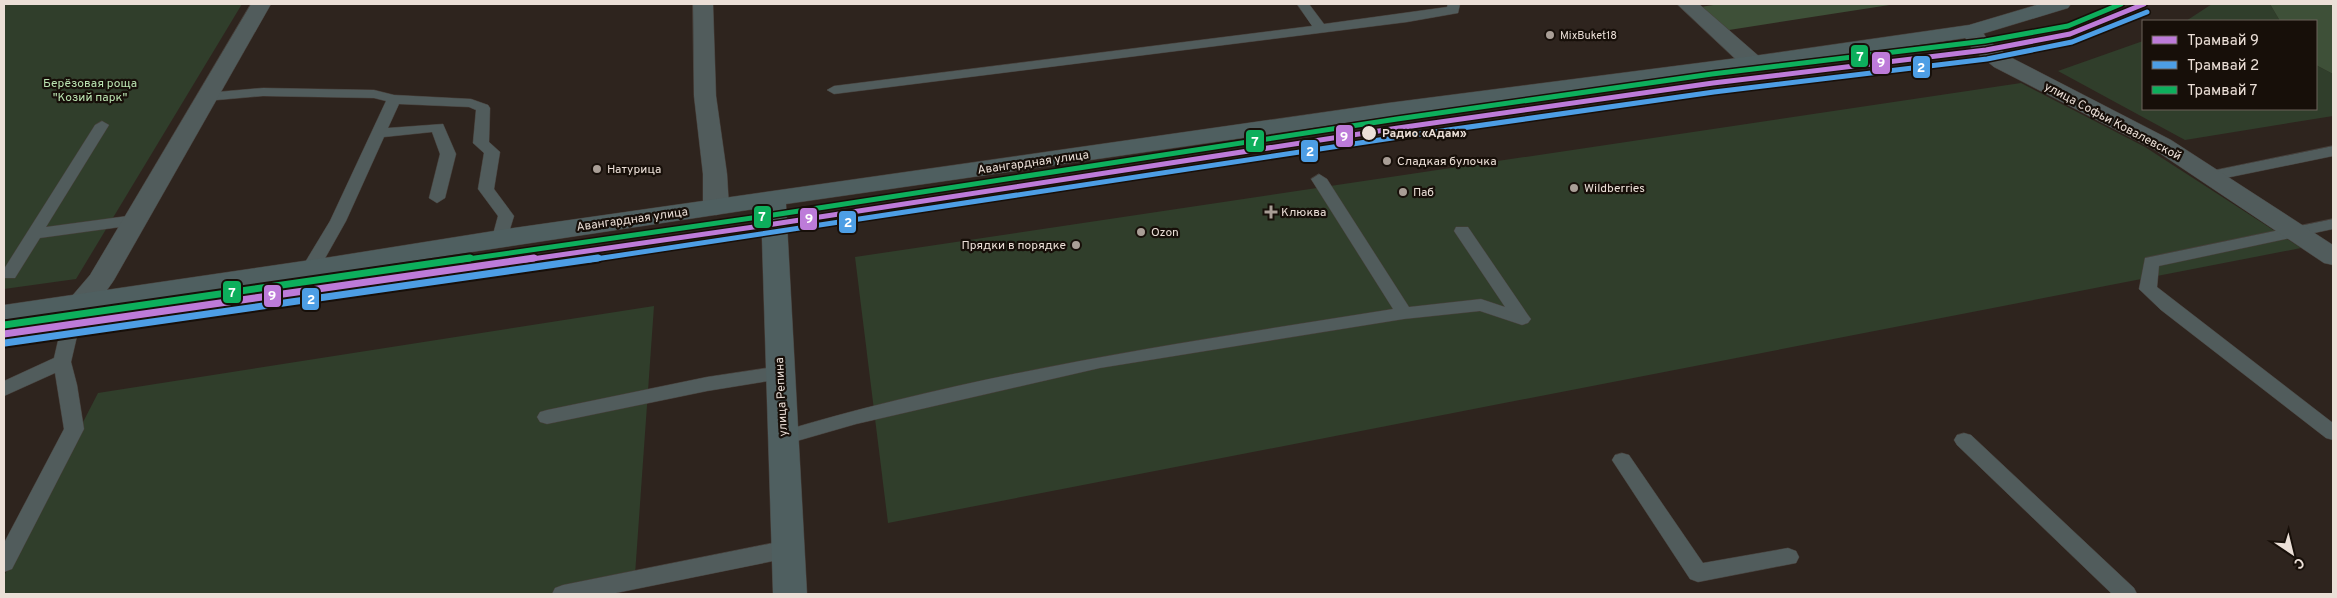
<svg xmlns="http://www.w3.org/2000/svg" width="2337" height="598" font-family="Overpass,sans-serif">
  <rect width="100%" height="100%" fill="#2e241e"/>
  <g fill="#303e2b">
    <polygon points="4,4 242,4 76,279 4,289"/>
    <polygon points="2212,4 2270,4 2280,21 2186,21"/>
    <polygon points="2143,41 2143,109 2316,109 2316,65 2333,74 2333,116 2185,140 2058,71"/>
    <polygon points="2021,83 2145,147 2301,248 888,523 855,257"/>
    <polygon points="654,306 634,589 604,594 4,594 4,576 98,393"/>
  </g>
  <g fill="#3e5038">
    <polygon points="1720,4 1896,4 1729,30 1700,7"/>
    <polygon points="2270,4 2333,4 2333,74 2316,65 2316,21 2280,21"/>
  </g>
  <g fill="none" stroke-linecap="round" stroke-linejoin="round">
    <defs>
      <g id="lane">
        <polygon points="1297,4 1309,4 1324,24 1447,7 1448,4 1460,4 1458,13 1407,22 834,94 827,90 834,86 1312,26"/>
        <polygon points="263,88 374,90 394,95 471,99 488,105 490,108 489,142 500,152 494,189 514,216 506,242 494,242 492,238 498,216 478,189 484,153 473,143 476,110 469,107 399,104 388,128 443,124 456,154 445,198 437,203 429,198 440,154 432,132 384,137 346,221 319,269 316,273 304,273 301,269 330,221 386,101 374,98 263,96 206,101 199,97 206,93"/>
        <polygon points="102,121 109,125 46,227 135,215 141,216 143,220 141,224 135,225 40,238 15,278 4,278 4,269 95,125"/>
        <polygon points="2333,146 2333,156 2211,181 2203,176 2211,171"/>
        <path d="M 1319,174 L 1327,179 L 1409,307 L 1481,299 L 1505,307 L 1454,231 L 1456,227 L 1468,227 L 1528,315 L 1531,319 L 1528,323 L 1522,325 L 1480,311 L 1404,319 L 1100,368 L 856,424 L 783,445 L 776,443 L 773,438 L 776,433 C 977,372 1186,342 1393,309 L 1311,179 Z"/>
        <polygon points="2333,219 2333,229 2159,266 2157,287 2333,423 2333,440 2326,438 2161,310 2139,289 2145,258"/>
        <polygon points="80,297 86,299 89,303 81,319 71,362 77,385 84,429 12,569 4,572 4,543 64,429 55,373 4,396 4,381 54,358 63,319 74,299"/>
        <polygon points="780,366 787,368 789,373 787,378 707,391 547,424 540,422 537,417 540,412 547,410 707,377"/>
        <polygon points="1964,433 1971,435 2134,588 2137,594 2112,594 1957,445 1954,440 1957,435"/>
        <polygon points="1622,453 1629,455 1703,563 1788,548 1796,551 1799,557 1796,563 1698,582 1690,579 1612,460 1615,455"/>
        <polygon points="788,540 796,543 799,549 796,555 788,558 611,594 552,594 555,588 563,585"/>
      </g>
      <g id="street">
        <path d="M 251,4 L 271,4 L 114,280 C 103,296 91,315 70,309 L 66,303 L 90,275 Z"/>
        <polygon points="693,4 713,4 716,96 727,174 729,207 725,212 716,215 707,212 703,207 703,174 694,96"/>
        <polygon points="1677,4 1699,4 1761,58 1764,63 1761,68 1753,70 1745,68"/>
        <polygon points="1972,25 1979,27 1988,40 2010,57 2171,140 2333,245 2333,265 2324,263 2155,150 1994,67 1972,49 1961,31 1965,27"/>
      </g>
      <polygon id="secondary" points="2040,4 2071,4 2068,8 1972,37 1753,70 1388,117 786,204 807,594 773,594 761,208 4,323 4,305 331,257 500,230 1388,103 1753,56 1969,25"/>
    </defs>
    <use href="#lane" stroke="#473f3a" stroke-width="1"/>
    <use href="#street" stroke="#473f3a" stroke-width="1"/>
    <use href="#secondary" stroke="#473f3a" stroke-width="1"/>
    <use href="#lane" fill="#515c5c" fill-rule="evenodd"/>
    <use href="#street" fill="#515c5c" fill-rule="evenodd"/>
    <use href="#secondary" fill="#4f5f60" fill-rule="evenodd"/>
    <defs>
      <polyline id="tram-1-far1" points="525,260 774,224 1398,128 1713,83 1986,50 2070,34 2144,4"/>
      <polyline id="tram-1" points="4,334 534,258"/>
      <polyline id="tram-2-far1" points="589,260 1399,137 1714,92 1987,59 2072,42 2147,12"/>
      <polyline id="tram-2" points="5,343 598,258"/>
      <polyline id="tram-3-far1" points="461,260 773,215 1397,119 1712,74 1985,41 2068,26 2121,4"/>
      <polyline id="tram-3" points="4,325 470,258"/>
    </defs>
    <use href="#tram-1-far1" stroke="#170f09" stroke-width="8"/>
    <use href="#tram-1" stroke="#170f09" stroke-width="11"/>
    <use href="#tram-2-far1" stroke="#170f09" stroke-width="8"/>
    <use href="#tram-2" stroke="#170f09" stroke-width="11"/>
    <use href="#tram-3-far1" stroke="#170f09" stroke-width="8"/>
    <use href="#tram-3" stroke="#170f09" stroke-width="11"/>
    <use href="#tram-1-far1" stroke="#bd7bd9" stroke-width="5"/>
    <use href="#tram-1" stroke="#bd7bd9" stroke-width="7"/>
    <use href="#tram-2-far1" stroke="#4d9ee5" stroke-width="5"/>
    <use href="#tram-2" stroke="#4d9ee5" stroke-width="7"/>
    <use href="#tram-3-far1" stroke="#0daf5c" stroke-width="5"/>
    <use href="#tram-3" stroke="#0daf5c" stroke-width="7"/>
  </g>
  <g fill="#a99e96" stroke="#170f09" stroke-width="2">
    <circle cx="1550" cy="35" r="5"/>
    <circle cx="1387" cy="161" r="5"/>
    <circle cx="597" cy="169" r="5"/>
    <circle cx="1574" cy="188" r="5"/>
    <circle cx="1403" cy="192" r="5"/>
    <path d="M1268.5 204.5h5v5h5v5h-5v5h-5v-5h-5v-5h5z"/>
    <circle cx="1141" cy="232" r="5"/>
    <circle cx="1076" cy="245" r="5"/>
  </g>
  <circle fill="#ebdfd7" stroke="#170f09" stroke-width="2" cx="1369" cy="133" r="8"/>
  <g text-anchor="middle" stroke-width="4.5" stroke-linejoin="round" paint-order="stroke">
    <g font-size="11" fill="#ebdfd7" stroke="#170f09" text-anchor="start">
      <text x="1560" y="39">MixBuket18</text>
    </g>
    <g font-size="12" fill="#b9e2b0" stroke="#170f09">
      <text x="90" y="87">Берёзовая роща<tspan x="90" dy="14">"Козий парк"</tspan></text>
    </g>
    <g font-size="12" fill="#ebdfd7" stroke="#170f09">
      <text transform="translate(2113 121) rotate(28)" y="4">улица Софьи Ковалевской</text>
      <text transform="translate(1033 162) rotate(-8)" y="4">Авангардная улица</text>
      <text transform="translate(632 219) rotate(-8)" y="4">Авангардная улица</text>
      <text transform="translate(781 397) rotate(-93)" y="4">улица Репина</text>
    </g>
    <g font-size="12" font-weight="bold" fill="#ebdfd7" stroke="#170f09" text-anchor="start">
      <text x="1382" y="137">Радио «Адам»</text>
    </g>
    <g font-size="12" fill="#ebdfd7" stroke="#170f09" text-anchor="start">
      <text x="1397" y="165">Сладкая булочка</text>
      <text x="607" y="173">Натурица</text>
      <text x="1584" y="192">Wildberries</text>
      <text x="1413" y="196">Паб</text>
      <text x="1281" y="216">Клюква</text>
      <text x="1151" y="236">Ozon</text>
      <text x="1066" y="249" text-anchor="end">Прядки в порядке</text>
    </g>
  </g>
  <g stroke="#170f09" stroke-width="2">
    <rect x="1850" y="44" width="19" height="24" rx="5" fill="#0daf5c"/>
    <rect x="1871" y="51" width="20" height="24" rx="5" fill="#bd7bd9"/>
    <rect x="1912" y="55" width="19" height="24" rx="5" fill="#4d9ee5"/>
    <rect x="1335" y="124" width="19" height="24" rx="5" fill="#bd7bd9"/>
    <rect x="1245" y="129" width="20" height="24" rx="5" fill="#0daf5c"/>
    <rect x="1300" y="139" width="19" height="24" rx="5" fill="#4d9ee5"/>
    <rect x="753" y="205" width="19" height="24" rx="5" fill="#0daf5c"/>
    <rect x="799" y="207" width="19" height="24" rx="5" fill="#bd7bd9"/>
    <rect x="838" y="210" width="19" height="24" rx="5" fill="#4d9ee5"/>
    <rect x="222" y="280" width="20" height="24" rx="5" fill="#0daf5c"/>
    <rect x="263" y="284" width="19" height="24" rx="5" fill="#bd7bd9"/>
    <rect x="301" y="287" width="19" height="24" rx="5" fill="#4d9ee5"/>
  </g>
  <g font-size="14" text-anchor="middle" font-weight="bold" fill="#fff">
    <text x="1860" y="61">7</text>
    <text x="1881" y="67">9</text>
    <text x="1921" y="72">2</text>
    <text x="1344" y="141">9</text>
    <text x="1255" y="146">7</text>
    <text x="1310" y="156">2</text>
    <text x="762" y="221">7</text>
    <text x="809" y="223">9</text>
    <text x="848" y="227">2</text>
    <text x="232" y="297">7</text>
    <text x="272" y="300">9</text>
    <text x="311" y="304">2</text>
  </g>
  <rect width="2337" height="598" fill="none" stroke="#ebdfd7" stroke-width="10"/>
  <rect x="2142" y="20" width="175" height="90" fill="#170f09" stroke="#6c625b"/>
  <rect x="2152" y="36" width="25" height="8" fill="#bd7bd9" stroke="#6c625b"/>
  <text x="2187" y="45" font-size="15" fill="#ebdfd7">Трамвай 9</text>
  <rect x="2152" y="61" width="25" height="8" fill="#4d9ee5" stroke="#6c625b"/>
  <text x="2187" y="70" font-size="15" fill="#ebdfd7">Трамвай 2</text>
  <rect x="2152" y="86" width="25" height="8" fill="#0daf5c" stroke="#6c625b"/>
  <text x="2187" y="95" font-size="15" fill="#ebdfd7">Трамвай 7</text>
  <g transform="translate(2292 553) rotate(145)" stroke="#170f09" stroke-width="4" paint-order="stroke">
  <path d="M0-4L9 19L0 12L-9 19Z" fill="#ebdfd7"/>
  <text y="-8" font-size="14" font-weight="bold" text-anchor="middle" fill="#ebdfd7">С</text>
  </g>
</svg>
